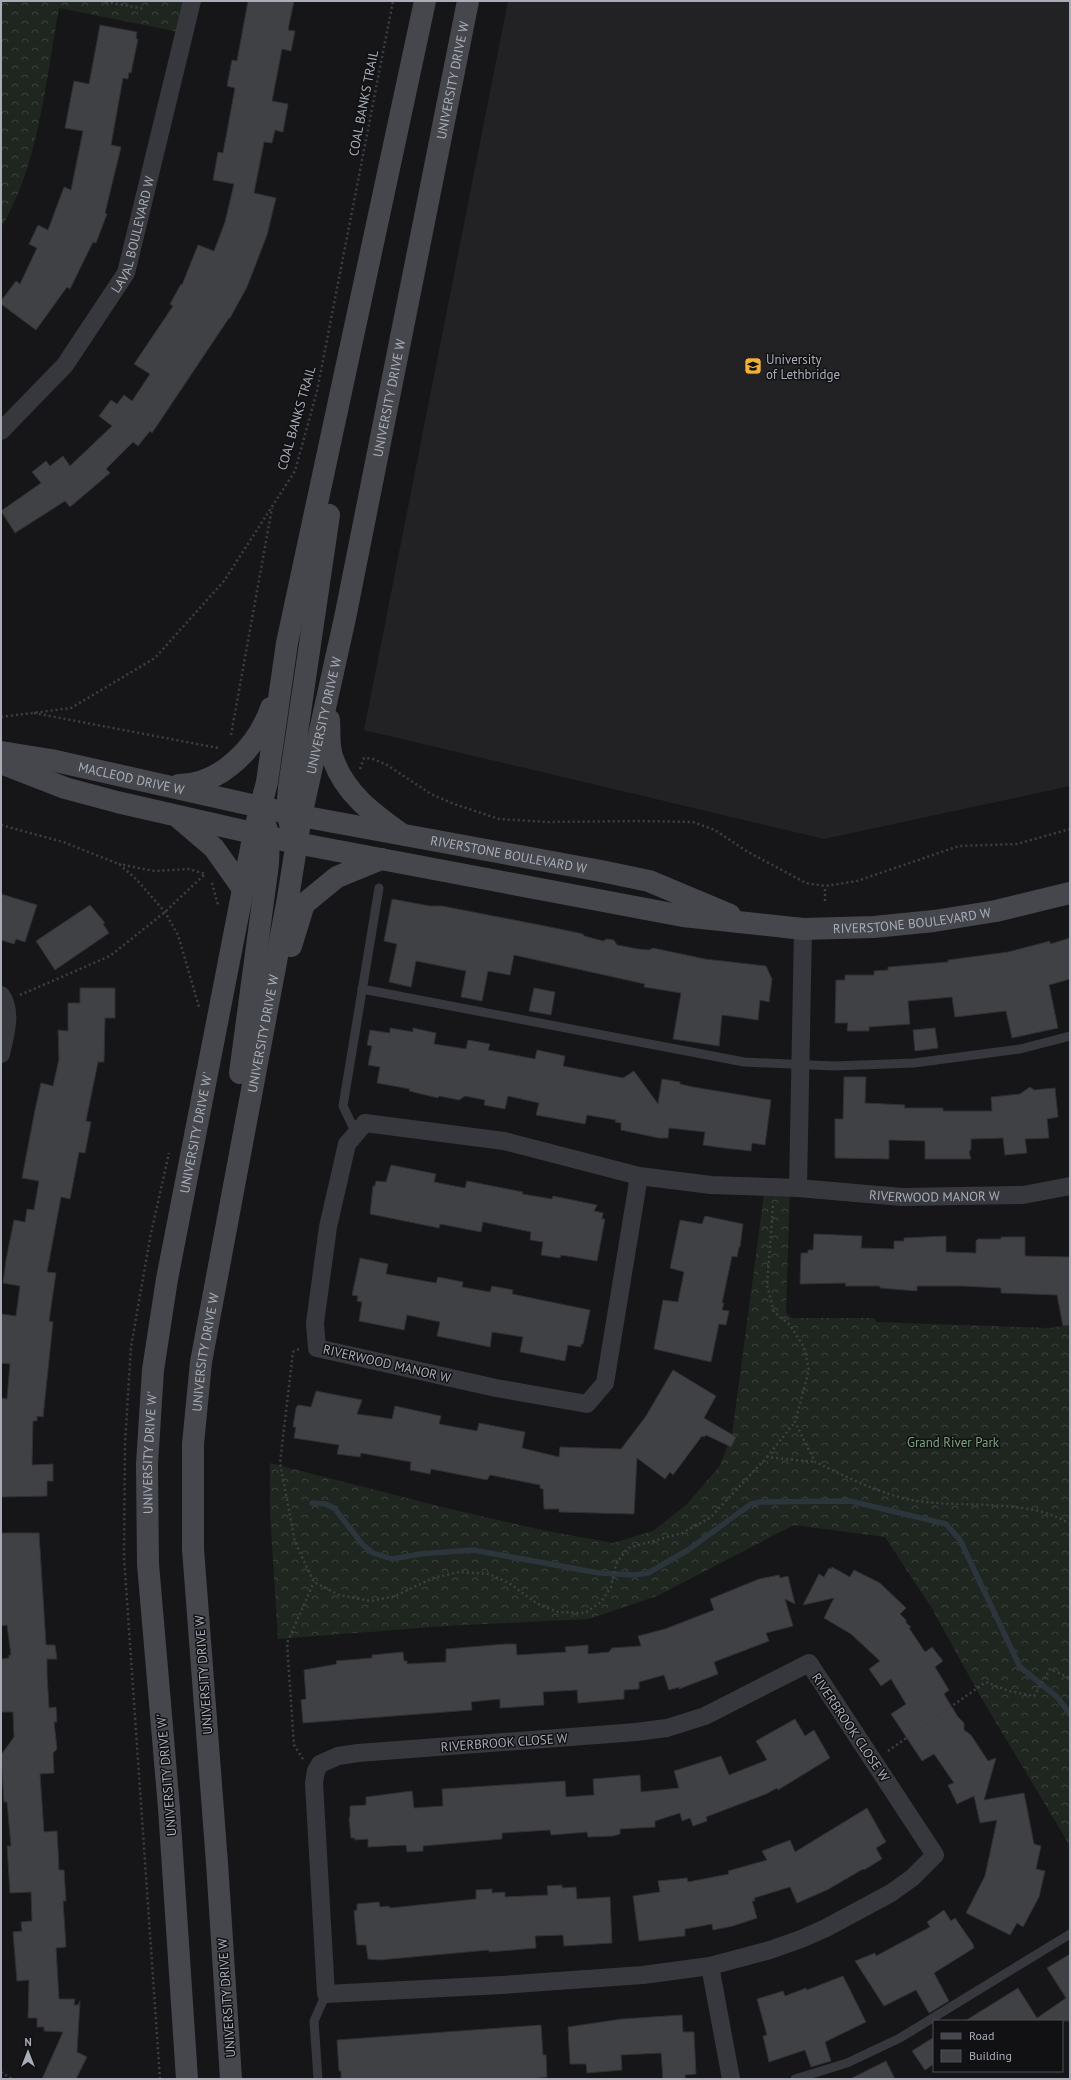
<svg xmlns="http://www.w3.org/2000/svg" width="1071" height="2080" font-family="'PT Sans',sans-serif">
  <defs>
    <pattern id="forest-crowns" width="20" height="18" patternUnits="userSpaceOnUse"><rect width="20" height="18" fill="#1e261f"/><path d="M2 6a3 3 0 1 1 6 0M12 15a3 3 0 1 1 6 0" fill="none" stroke="#3c433d"/></pattern>
  </defs>
  <rect width="100%" height="100%" fill="#161618"/>
  <polygon fill="#222225" points="508,1 1070,1 1070,786 824,839 364,730"/>
  <g fill="url(#forest-crowns)">
    <path d="M 1,1 L 178,1 L 191,4 L 184,33 L 59,8 C 46,79 39,165 1,228 Z"/>
    <polygon points="765,1187 790,1188 786,1313 792,1318 875,1318 876,1322 1049,1328 1070,1325 1070,1846 979,1694 931,1607 885,1537 794,1525 657,1596 589,1619 445,1626 278,1639 270,1513 270,1463 442,1507 542,1530 613,1543 653,1531 686,1505 719,1467 732,1435"/>
  </g>
  <g fill="none" stroke-linecap="round" stroke-linejoin="round">
    <polyline stroke="#2c353c" stroke-width="5.5" points="312,1503 326,1504 335,1509 363,1545 373,1553 392,1559 420,1554 473,1550 599,1573 635,1575 648,1573 688,1550 751,1504 761,1502 850,1501 946,1524 960,1540 1020,1667 1057,1697 1070,1714"/>
  </g>
  <g fill="#404145" stroke="#303034">
    <polygon points="248,1 294,1 288,30 295,31 291,51 282,49 272,101 288,104 283,132 275,130 272,143 264,142 254,193 276,198 267,235 247,287 230,318 229,318 152,433 150,431 138,446 133,442 106,469 110,473 70,507 65,501 15,533 1,511 41,483 32,472 46,461 50,466 63,456 70,466 112,426 99,416 111,400 117,404 124,395 132,401 150,374 134,364 173,306 170,304 181,284 182,285 198,245 214,251 225,222 234,184 213,180 218,152 223,153 235,88 227,86 232,60 237,61"/>
    <polygon points="100,25 137,32 136,39 138,39 131,73 129,72 128,79 123,78 111,145 121,147 105,213 107,214 96,243 93,242 70,289 67,287 36,330 1,304 1,301 16,281 20,284 37,248 29,244 38,225 48,230 64,187 71,190 83,131 65,128 74,81 89,84"/>
    <polygon points="1,894 37,905 25,942 16,939 14,944 1,940"/>
    <polygon points="392,899 430,906 442,906 550,927 583,934 584,936 603,941 607,939 614,940 617,945 638,949 649,950 653,948 705,959 766,966 772,979 769,1002 760,1000 758,1020 722,1015 719,1046 673,1039 681,993 644,987 645,984 514,955 510,975 488,971 482,1001 461,997 466,971 416,961 411,987 389,982 397,944 384,941"/>
    <polygon points="90,905 105,923 103,924 109,933 55,970 36,941"/>
    <polygon points="1070,938 1070,979 1049,985 1058,1028 1012,1038 1006,1011 955,1017 952,997 908,1001 910,1024 869,1027 869,1031 847,1031 848,1023 835,1023 836,980 845,980 845,975 874,975 874,971 888,970 888,967 948,962 948,960 1008,952 1050,941 1050,944"/>
    <polygon points="80,988 115,988 115,1018 105,1018 104,1062 98,1062 86,1121 91,1122 85,1153 79,1152 70,1199 61,1197 47,1272 56,1273 49,1321 53,1322 43,1417 37,1416 37,1421 33,1421 32,1465 53,1464 53,1481 47,1481 47,1496 1,1497 1,1398 7,1399 10,1364 1,1363 1,1314 16,1316 20,1286 3,1283 6,1260 14,1220 25,1222 27,1209 34,1210 39,1181 22,1178 35,1110 41,1083 53,1086 59,1059 58,1030 68,1031 68,1003 80,1003"/>
    <polygon points="534,988 555,992 551,1015 529,1011"/>
    <polygon points="390,1028 413,1032 413,1028 436,1033 434,1044 466,1049 468,1040 490,1044 488,1050 535,1059 537,1050 565,1056 563,1066 623,1078 634,1071 658,1104 662,1079 680,1082 680,1084 693,1087 771,1100 765,1145 752,1143 751,1151 724,1148 703,1145 705,1132 669,1128 668,1138 659,1138 621,1130 621,1123 615,1122 616,1120 587,1115 585,1124 536,1115 539,1103 508,1096 505,1109 484,1105 485,1100 465,1096 459,1100 439,1096 438,1098 409,1091 410,1089 377,1083 380,1067 368,1065 372,1046 367,1045 370,1030 390,1033"/>
    <polygon points="935,1028 938,1048 915,1051 913,1030"/>
    <polygon points="844,1077 866,1077 865,1103 905,1105 904,1108 943,1108 943,1111 992,1111 991,1097 1020,1094 1030,1087 1034,1090 1055,1088 1058,1117 1047,1119 1049,1138 1025,1139 1027,1153 1005,1155 1003,1138 971,1139 971,1149 969,1152 971,1159 925,1159 925,1141 889,1140 889,1159 835,1158 835,1119 843,1119"/>
    <polygon points="391,1165 436,1174 434,1182 465,1188 467,1181 523,1192 522,1194 552,1199 553,1196 597,1205 594,1211 603,1213 602,1219 605,1219 597,1261 561,1255 560,1258 541,1255 543,1242 530,1240 531,1232 483,1222 481,1232 440,1224 439,1228 370,1214 373,1186 375,1186 376,1181 386,1182"/>
    <polygon points="705,1216 743,1224 740,1247 739,1247 737,1257 732,1256 722,1303 724,1303 722,1310 729,1311 726,1325 719,1324 711,1362 654,1349 663,1300 678,1302 684,1272 670,1268 680,1220 702,1224"/>
    <polygon points="814,1234 862,1236 861,1248 894,1249 894,1241 904,1241 904,1238 946,1236 946,1252 976,1253 976,1241 978,1239 1001,1239 1001,1237 1025,1237 1025,1256 1070,1257 1070,1325 1063,1326 1057,1295 1001,1293 1001,1288 962,1286 917,1286 917,1291 880,1288 880,1286 845,1286 846,1283 800,1284 801,1253 808,1253 808,1250 813,1250"/>
    <polygon points="360,1258 388,1264 386,1274 436,1283 438,1277 463,1282 462,1287 490,1292 492,1286 513,1290 512,1294 590,1310 583,1344 581,1344 581,1347 568,1345 565,1361 520,1352 523,1337 492,1332 490,1347 437,1336 440,1322 407,1315 404,1330 359,1321 362,1302 357,1301 358,1296 352,1295"/>
    <polygon points="673,1370 716,1396 704,1418 736,1437 731,1447 706,1435 704,1437 702,1436 673,1475 670,1472 665,1479 637,1458 634,1514 559,1512 559,1509 544,1509 543,1489 540,1488 540,1485 490,1475 487,1480 431,1469 430,1474 410,1470 411,1462 361,1453 360,1457 337,1454 339,1445 294,1438 296,1427 293,1427 296,1408 298,1405 311,1407 316,1391 362,1400 357,1414 392,1419 395,1406 441,1416 439,1424 477,1431 479,1423 525,1432 522,1448 559,1457 560,1447 621,1449 646,1416"/>
    <polygon points="1,1533 39,1533 46,1645 55,1645 57,1659 47,1659 47,1674 49,1708 56,1707 57,1722 54,1722 57,1749 53,1753 54,1773 40,1774 44,1832 57,1831 59,1870 64,1870 66,1901 63,1901 66,1947 56,1948 59,1999 75,1999 74,2005 78,2005 80,2001 77,2052 87,2057 76,2079 42,2079 63,2032 44,2031 44,2027 37,2027 37,2018 28,2018 29,1980 17,1981 13,1932 22,1931 21,1922 32,1921 31,1892 10,1893 7,1846 11,1846 7,1802 4,1802 1,1755 14,1737 13,1712 1,1712 1,1659 9,1658 9,1655 11,1655 7,1625 1,1626"/>
    <polygon points="832,1567 850,1577 854,1570 880,1583 906,1608 900,1614 906,1620 906,1623 911,1627 909,1628 925,1652 932,1647 943,1661 935,1667 949,1690 944,1694 958,1717 964,1723 964,1730 971,1735 988,1761 996,1758 984,1800 1024,1793 1034,1844 1041,1846 1036,1869 1045,1871 1039,1897 1023,1927 1017,1923 1010,1935 966,1913 985,1876 997,1820 980,1823 974,1796 957,1804 948,1785 954,1783 934,1754 922,1761 891,1714 906,1704 891,1679 881,1686 869,1669 880,1661 851,1634 824,1618 834,1598 803,1605 819,1574 824,1577 829,1568 831,1569"/>
    <polygon points="779,1575 780,1578 788,1576 795,1604 785,1599 793,1626 766,1633 769,1641 714,1662 718,1674 679,1689 679,1687 669,1690 664,1675 639,1682 639,1689 624,1690 624,1699 578,1703 577,1690 543,1692 544,1705 500,1708 500,1699 471,1702 472,1710 303,1723 301,1700 306,1699 304,1670 337,1664 336,1661 372,1658 372,1655 403,1652 404,1661 407,1661 407,1664 446,1662 446,1649 506,1644 516,1644 517,1655 566,1652 565,1647 588,1645 588,1654 609,1652 612,1648 641,1646 638,1636 665,1629 714,1610 710,1599 759,1579"/>
    <polygon points="795,1719 805,1736 814,1730 830,1758 778,1790 777,1788 766,1794 706,1817 707,1821 693,1826 690,1818 682,1821 680,1813 655,1821 655,1827 620,1829 620,1834 613,1836 588,1837 587,1832 551,1835 550,1830 502,1833 502,1839 423,1846 423,1851 407,1852 406,1845 368,1847 368,1839 355,1840 355,1838 351,1838 349,1819 350,1816 350,1806 366,1805 366,1797 412,1791 414,1808 443,1806 442,1789 565,1781 566,1797 594,1795 593,1779 640,1775 641,1792 679,1788 674,1771 721,1756 729,1775 767,1760 756,1741"/>
    <polygon points="867,1808 886,1842 876,1848 882,1859 864,1870 863,1869 827,1890 797,1903 790,1887 754,1898 755,1901 752,1901 757,1918 733,1926 713,1930 712,1924 685,1929 685,1936 639,1941 633,1896 660,1892 658,1881 687,1878 688,1882 729,1874 728,1871 767,1860 762,1851 790,1840 795,1852"/>
    <polygon points="562,1885 562,1888 576,1887 577,1899 610,1897 612,1943 564,1946 563,1935 535,1936 536,1948 489,1952 489,1950 379,1960 368,1959 366,1945 357,1945 354,1911 357,1910 357,1904 379,1902 380,1907 389,1906 390,1908 476,1899 476,1890 492,1889 492,1893 505,1892 505,1897 548,1895 547,1886"/>
    <polygon points="944,1910 951,1921 955,1918 973,1944 974,1948 934,1973 949,2001 929,2013 916,1990 884,2006 855,1961 875,1953 876,1956 930,1927 927,1922"/>
    <polygon points="1070,1954 1070,2021 965,2021 1018,1988 1037,2018 1066,1998 1047,1968"/>
    <polygon points="843,1976 866,2022 825,2042 831,2061 811,2067 805,2050 769,2062 763,2036 767,2035 757,1999 783,1991 785,1996 806,1988 807,1990"/>
    <polygon points="682,2015 683,2032 694,2032 696,2074 685,2075 685,2079 663,2079 661,2053 621,2055 622,2070 587,2073 586,2064 570,2064 568,2027 622,2019"/>
    <polygon points="541,2025 543,2055 546,2055 547,2077 530,2079 341,2079 341,2071 339,2071 337,2040"/>
    <polygon points="934,2037 934,2064 925,2070 912,2051"/>
    <polygon points="886,2061 895,2079 850,2079"/>
  </g>
  <g fill="none" stroke-linecap="round" stroke-linejoin="round">
    <g stroke="#3d3f44" stroke-width="2.5" stroke-dasharray="2 3" stroke-linecap="butt">
      <polyline points="101,1 145,9"/>
      <polyline points="34,713 218,748"/>
      <polyline points="1,717 71,708 155,658 224,581 295,471 317,391 393,1"/>
      <polyline points="231,735 272,508"/>
      <polyline points="360,769 364,758 373,759 387,765 431,794 454,804 499,819 548,822 641,821 693,822 715,830 748,852 806,883 825,886 857,881 959,846 1017,844 1070,829"/>
      <polyline points="1,825 63,842 119,864 136,879 165,912 178,935 199,1007"/>
      <polyline points="212,883 218,905"/>
      <polyline points="825,901 825,886"/>
      <polyline points="20,995 110,956 165,912 205,874 189,869 154,871 119,864"/>
      <path d="M 773,1206 L 767,1285 L 774,1312 L 789,1324 L 804,1347 L 809,1370 L 795,1422 L 815,1462 C 845,1476 878,1493 911,1500 C 960,1509 1028,1497 1070,1524"/>
      <polyline points="299,1349 293,1352 280,1463 295,1542 314,1582 339,1595 371,1601 395,1596 433,1578 459,1572 489,1574 509,1583 536,1603 558,1612 585,1613 601,1602 611,1587 616,1564 628,1548 682,1533 710,1518 767,1457 815,1462"/>
      <polyline points="767,1457 795,1422"/>
      <polyline points="888,1751 986,1682 1009,1691 1034,1696 1050,1669 1070,1678"/>
      <polyline points="303,1759 294,1745 287,1643 314,1582"/>
      <polyline points="1,2072 12,2079"/>
      <polyline points="160,2079 124,1557 125,1443 131,1347 150,1238 169,1153"/>
    </g>
    <g stroke="#37383d" stroke-width="9">
      <polyline points="362,989 744,1062 834,1066 914,1063 1020,1049 1070,1036"/>
      <polyline points="356,1133 343,1106 379,888"/>
      <polyline points="318,2079 314,2021 326,1994"/>
      <polyline points="795,2079 847,2063 900,2038 1070,1934"/>
    </g>
    <g stroke="#37383d" stroke-width="18">
      <path id="s1" d="M 1,431 L 65,365 L 126,273 L 192,1"/>
      <path d="M 1,995 C 13,1012 5,1035 1,1054"/>
      <path id="s2" d="M 639,1176 L 605,1383 L 587,1404 L 496,1388 L 317,1348 L 315,1323 L 328,1227 L 347,1144 L 365,1123 L 504,1141 L 639,1176 L 711,1185 L 798,1188 L 902,1197 L 1023,1195 L 1070,1186"/>
      <polyline points="798,1188 803,929"/>
      <polygon points="809,1663 935,1855 912,1878 891,1893 826,1928 801,1939 770,1950 710,1966 643,1975 502,1985 326,1994 314,1783 316,1771 320,1764 338,1756 358,1753 636,1732 667,1728 705,1716"/>
      <polyline points="710,1966 731,2079"/>
    </g>
    <g stroke="#45474d" stroke-width="22">
      <path d="M 329,720 C 330,732 328,748 333,759 C 345,793 372,813 400,833"/>
      <path id="s3" d="M 1,752 L 51,760 L 301,816 L 601,871 L 649,881 L 730,915"/>
      <path id="s4" d="M 1,763 L 65,788 L 117,802 L 296,843 L 683,916 L 803,929 L 874,927 L 934,921 L 996,911 L 1070,893"/>
      <path d="M 179,785 C 221,785 258,746 271,708"/>
      <polyline points="180,819 214,848 243,889"/>
      <polyline points="291,827 287,813 289,787 329,515"/>
      <polyline points="291,946 304,904 337,877 381,859"/>
      <polyline points="240,1073 268,864 269,837 265,824"/>
      <path id="s5" d="M 187,2079 L 169,1808 L 148,1564 L 147,1464 L 153,1370 L 167,1279 L 254,833 L 267,782 L 287,643 L 425,1"/>
      <path id="s6" d="M 231,2079 L 217,1863 L 193,1549 L 193,1444 L 201,1362 L 288,898 L 301,816 L 345,618 L 468,1"/>
    </g>
  </g>
  <defs>
    <symbol id="university-square" viewBox="-11 -11 22 22"><rect x="-9" y="-9" width="18" height="18" rx="4" fill="#f2b134" stroke="#111113"/><path d="M0-5L7-2L0 1L-7-2ZM-4 1L0 2.5L4 1V4Q0 6-4 4Z" fill="#111"/></symbol>
  </defs>
  <g fill-rule="evenodd">
    <use href="#university-square" x="743" y="356" width="20" height="20"/>
  </g>
  <g text-anchor="middle" stroke-width="3" stroke-linejoin="round" paint-order="stroke">
    <g font-size="13" fill="#a8adb8" stroke="#111113">
      <text dy="5" stroke="none"><textPath href="#s6" startOffset="2025">UNIVERSITY DRIVE W</textPath></text>
      <text transform="translate(363 103) rotate(-79)" y="5">COAL BANKS TRAIL</text>
      <text dy="5" stroke="none"><textPath href="#s1" startOffset="241">LAVAL BOULEVARD W</textPath></text>
      <text dy="5" stroke="none"><textPath href="#s6" startOffset="1701">UNIVERSITY DRIVE W</textPath></text>
      <text transform="translate(296 418) rotate(-74)" y="5">COAL BANKS TRAIL</text>
      <text dy="5" stroke="none"><textPath href="#s6" startOffset="1377">UNIVERSITY DRIVE W</textPath></text>
      <text dy="5" stroke="none"><textPath href="#s3" startOffset="133">MACLEOD DRIVE W</textPath></text>
      <text dy="5" stroke="none"><textPath href="#s3" startOffset="518">RIVERSTONE BOULEVARD W</textPath></text>
      <text dy="5" stroke="none"><textPath href="#s4" startOffset="930">RIVERSTONE BOULEVARD W</textPath></text>
      <text dy="5" stroke="none"><textPath href="#s6" startOffset="1053">UNIVERSITY DRIVE W</textPath></text>
      <text dy="5" stroke="none"><textPath href="#s5" startOffset="952">UNIVERSITY DRIVE W'</textPath></text>
      <text dy="5" stroke="none"><textPath href="#s2" startOffset="1324">RIVERWOOD MANOR W</textPath></text>
      <text dy="5" stroke="none"><textPath href="#s6" startOffset="729">UNIVERSITY DRIVE W</textPath></text>
      <text transform="translate(387 1363) rotate(13)" y="5">RIVERWOOD MANOR W</text>
      <text dy="5" stroke="none"><textPath href="#s5" startOffset="628">UNIVERSITY DRIVE W'</textPath></text>
      <text transform="translate(203 1675) rotate(-94)" y="5">UNIVERSITY DRIVE W</text>
      <text transform="translate(851 1727) rotate(56)" y="5">RIVERBROOK CLOSE W</text>
      <text transform="translate(504 1742) rotate(-4)" y="5">RIVERBROOK CLOSE W</text>
      <text transform="translate(166 1775) rotate(-95)" y="5">UNIVERSITY DRIVE W'</text>
      <text transform="translate(226 1998) rotate(-94)" y="5">UNIVERSITY DRIVE W</text>
    </g>
    <g font-size="13" fill="#a8adb8" stroke="#111113" text-anchor="start">
      <text x="766" y="364">University<tspan x="766" dy="15">of Lethbridge</tspan></text>
    </g>
    <g font-size="13" fill="#7fa381" stroke="#111113">
      <text x="953" y="1447">Grand River Park</text>
    </g>
  </g>
  <rect width="1071" height="2080" fill="none" stroke="#a8adb8" stroke-width="4"/>
  <rect x="933" y="2020" width="130" height="52" fill="#111113" stroke="#4d4f55"/>
  <rect x="941" y="2033" width="20" height="6" fill="#45474d" stroke="#4d4f55"/>
  <text x="969" y="2040" font-size="12" fill="#a8adb8">Road</text>
  <rect x="941" y="2050" width="20" height="12" fill="#404145" stroke="#4d4f55"/>
  <text x="969" y="2060" font-size="12" fill="#a8adb8">Building</text>
  <g transform="translate(28 2052)" stroke="#111113" stroke-width="3" paint-order="stroke">
  <path d="M0-3L7 15L0 10L-7 15Z" fill="#a8adb8"/>
  <text y="-6" font-size="11" font-weight="bold" text-anchor="middle" fill="#a8adb8">N</text>
  </g>
</svg>
